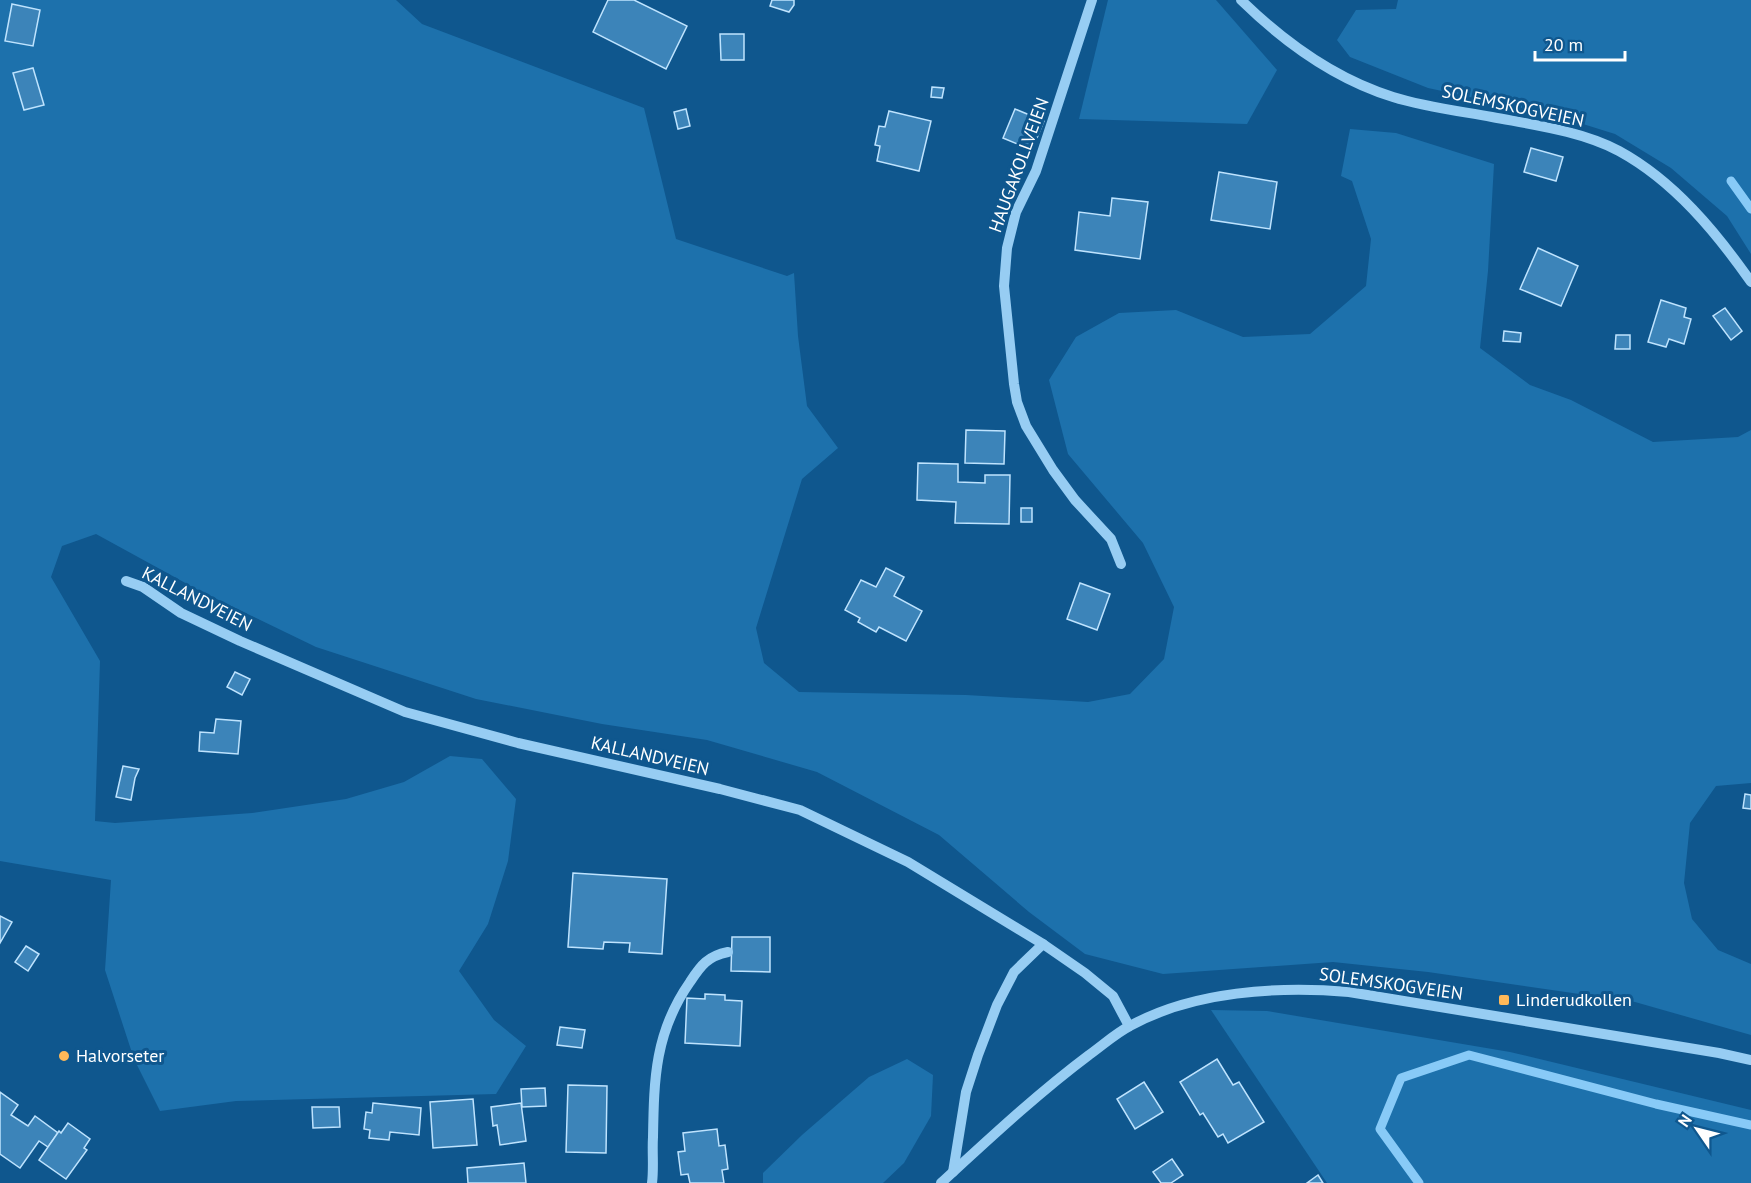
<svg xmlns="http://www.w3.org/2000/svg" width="1751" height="1183" font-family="'PT Sans',sans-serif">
  <rect width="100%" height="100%" fill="#0f578e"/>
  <g fill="#1d71ac">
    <polygon points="0,0 396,0 422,24 644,108 676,239 787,276 794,273 798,336 807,406 838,448 802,479 756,628 764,663 799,692 966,695 1088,702 1130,694 1164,659 1174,607 1143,543 1068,454 1049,380 1076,337 1119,313 1176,310 1243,337 1310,334 1366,286 1371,239 1352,181 1341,176 1350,129 1396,133 1494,164 1488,271 1480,348 1530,385 1571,400 1653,442 1738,437 1751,430 1751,783 1716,786 1690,823 1684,883 1692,919 1718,950 1751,964 1751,1035 1635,1002 1428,972 1333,962 1163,974 1085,954 1029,912 939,835 817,772 707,740 602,724 476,699 316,647 200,591 96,534 62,546 51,577 100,661 95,821 115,823 252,813 346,799 404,782 450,756 482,759 516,799 508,861 488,924 459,971 494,1020 526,1046 496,1094 236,1101 160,1111 134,1059 105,970 111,880 0,861"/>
    <polygon points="1108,0 1216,0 1277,70 1247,124 1079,119"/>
    <polygon points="1398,0 1751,0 1751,254 1727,216 1671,168 1615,134 1554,115 1428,88 1350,57 1337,40 1356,10 1396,9"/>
    <polygon points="1211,1010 1267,1011 1510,1052 1751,1110 1751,1183 1327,1183"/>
    <polygon points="907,1059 933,1075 931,1116 904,1163 883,1183 763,1183 763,1173 802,1135 869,1077"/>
  </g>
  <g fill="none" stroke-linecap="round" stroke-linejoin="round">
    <g stroke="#88caf7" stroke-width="9">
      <polyline points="1731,181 1751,209"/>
      <polyline points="1419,1183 1380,1129 1401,1078 1469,1055 1656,1104 1751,1125"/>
    </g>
  </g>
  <g fill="#3c84b9" stroke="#bee3fe" stroke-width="1.5">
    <polygon points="608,0 634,0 687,26 666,69 593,32"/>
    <polygon points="772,0 794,0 794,5 789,12 770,6"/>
    <polygon points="12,4 40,10 33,46 5,41"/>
    <polygon points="720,34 744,34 744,60 721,60"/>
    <polygon points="33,68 44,105 24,110 13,73"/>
    <polygon points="932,87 944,88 942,98 931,97"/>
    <polygon points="686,109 690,126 678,129 674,112"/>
    <polygon points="1015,109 1044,121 1032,150 1003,138"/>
    <polygon points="889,111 931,121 919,171 877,161 880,146 875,145 879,126 885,127"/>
    <polygon points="1531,148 1563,157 1556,181 1524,172"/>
    <polygon points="1219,172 1277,182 1270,229 1211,220"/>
    <polygon points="1112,198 1148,202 1140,259 1075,250 1079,212 1110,216"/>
    <polygon points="1538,248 1578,266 1561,306 1520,289"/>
    <polygon points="1661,300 1686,308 1684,317 1691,319 1684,344 1669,339 1666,347 1648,342"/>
    <polygon points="1725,308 1742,331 1731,340 1713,316"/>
    <polygon points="1504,331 1521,333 1520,342 1503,341"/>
    <polygon points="1616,335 1630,335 1630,349 1615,349"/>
    <polygon points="966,430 1005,431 1004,464 965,463"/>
    <polygon points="918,463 958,464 958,482 985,483 985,475 1010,475 1009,524 955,523 956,502 917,500"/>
    <rect x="1021" y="508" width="11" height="14"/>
    <polygon points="886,568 904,577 894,596 922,611 906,641 879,627 876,632 858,622 860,618 845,610 861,580 876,587"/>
    <polygon points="1080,583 1110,594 1097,630 1067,619"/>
    <polygon points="235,672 250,679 242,695 227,687"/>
    <polygon points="216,719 241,721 238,754 199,751 200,732 214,733"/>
    <polygon points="123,766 139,769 135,778 131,800 116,797"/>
    <polygon points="1745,794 1751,795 1751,809 1743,808"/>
    <polygon points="573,873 667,879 662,954 629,952 630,943 604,942 603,949 568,947"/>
    <polygon points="0,916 12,922 0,943"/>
    <polygon points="732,937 770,937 770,972 731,971"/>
    <polygon points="26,946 39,954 28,971 15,962"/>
    <polygon points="705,994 725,995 725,1000 742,1001 740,1046 685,1043 687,998 705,999"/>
    <polygon points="560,1027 585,1030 582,1048 557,1045"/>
    <polygon points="1217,1059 1233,1085 1239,1082 1264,1122 1228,1143 1223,1134 1218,1137 1203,1113 1200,1115 1180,1082"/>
    <polygon points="1144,1082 1163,1112 1135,1129 1117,1099"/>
    <polygon points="568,1085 607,1086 606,1153 566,1152"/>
    <polygon points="545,1088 546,1106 522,1107 521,1089"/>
    <polygon points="0,1092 18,1105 11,1115 28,1126 35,1116 58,1133 48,1147 39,1141 20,1168 0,1154"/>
    <polygon points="473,1099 477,1145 433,1148 430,1102"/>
    <polygon points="373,1103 421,1108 419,1135 390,1132 389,1140 369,1138 370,1130 364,1129 366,1112 372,1113"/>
    <polygon points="521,1103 526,1141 500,1145 497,1125 493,1126 491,1107"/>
    <polygon points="312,1107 339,1107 340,1127 313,1128"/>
    <polygon points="68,1123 90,1139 84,1148 87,1150 66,1179 39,1160 59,1131 61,1133"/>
    <polygon points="717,1129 719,1146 725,1145 728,1169 722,1170 724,1183 690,1183 688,1174 681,1175 678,1152 685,1151 683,1133"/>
    <polygon points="1172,1159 1183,1175 1171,1183 1161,1183 1153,1172"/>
    <polygon points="524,1163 526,1183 468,1183 467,1168"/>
    <polygon points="1318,1175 1323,1183 1307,1183"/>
  </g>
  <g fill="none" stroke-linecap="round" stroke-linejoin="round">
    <g stroke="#97cdf3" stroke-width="10">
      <polyline points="1092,0 1036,171 1016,212 1007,248 1004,286 1014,384 1017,402 1026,426 1053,470 1075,500 1111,539 1121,564"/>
      <path d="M 1241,0 C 1284,42 1335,79 1393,97 C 1425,107 1459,111 1492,117 C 1534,125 1581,131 1619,151 C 1674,181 1716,232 1751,282"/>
      <polyline points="126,581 143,587 181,613 240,641 405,712 518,743 720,789 800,810 908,862 1043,944 1085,973 1113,996 1129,1026"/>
      <polyline points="953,1172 966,1092 978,1055 997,1005 1014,972 1043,944"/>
      <path d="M 652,1183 C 654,1168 652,1152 653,1137 C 654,1078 655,1032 690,982 C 701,965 708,956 728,952"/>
      <path d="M 941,1183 C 989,1139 1037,1094 1089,1055 C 1103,1045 1116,1033 1130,1026 C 1193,991 1278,986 1349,992 L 1719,1053 L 1751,1060"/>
    </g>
  </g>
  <g fill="#ffb959" stroke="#0f578e" stroke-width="2">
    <rect x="1498" y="994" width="12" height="12" rx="3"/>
    <circle cx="64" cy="1056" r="6"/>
  </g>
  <g text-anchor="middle" stroke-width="6" stroke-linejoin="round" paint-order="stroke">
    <g font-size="18" fill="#fff" stroke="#0f578e">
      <text transform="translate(1513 106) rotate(12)" y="6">SOLEMSKOGVEIEN</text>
      <text transform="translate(1019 165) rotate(-70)" y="6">HAUGAKOLLVEIEN</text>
      <text transform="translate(197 599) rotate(27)" y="6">KALLANDVEIEN</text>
      <text transform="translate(650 756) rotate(13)" y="6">KALLANDVEIEN</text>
      <text transform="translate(1391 984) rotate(8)" y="6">SOLEMSKOGVEIEN</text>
    </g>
    <g font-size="18" fill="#fff" stroke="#0f578e" text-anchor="start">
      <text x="1516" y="1006">Linderudkollen</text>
      <text x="76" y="1062">Halvorseter</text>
    </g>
  </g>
  <g transform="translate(1697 1129) rotate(305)" stroke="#0f578e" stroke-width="4.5" paint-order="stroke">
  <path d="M0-4.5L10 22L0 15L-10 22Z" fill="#ffffff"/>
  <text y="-9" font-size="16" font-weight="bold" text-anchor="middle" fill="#ffffff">N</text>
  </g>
  <path d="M1535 51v9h90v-9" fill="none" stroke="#ffffff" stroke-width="3"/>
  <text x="1544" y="51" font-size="18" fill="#ffffff" stroke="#0f578e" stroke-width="4.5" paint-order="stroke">20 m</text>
</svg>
